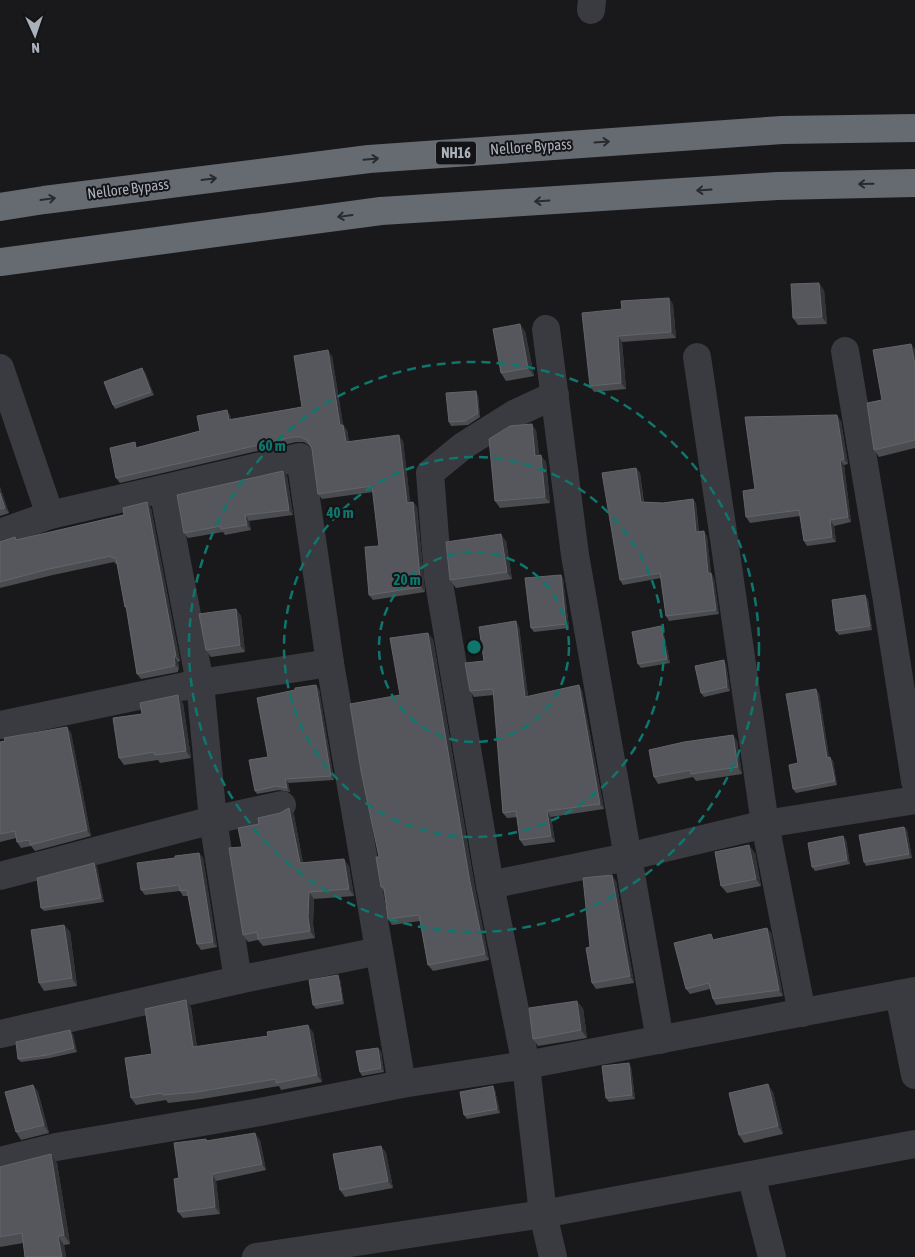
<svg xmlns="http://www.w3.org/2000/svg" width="915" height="1257" font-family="'Asap Condensed',sans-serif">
  <rect width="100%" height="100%" fill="#19191b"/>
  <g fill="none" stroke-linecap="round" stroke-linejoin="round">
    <g stroke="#3a3b40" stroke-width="28">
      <polyline points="591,10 592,0"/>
      <polyline points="546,329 575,555 660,1040"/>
      <polyline points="845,351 886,595 915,781"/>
      <polyline points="697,357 725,546 765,824 802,1013"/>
      <polyline points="0,368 50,515"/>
      <polyline points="163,489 200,683 213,820 238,980 379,951"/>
      <polyline points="0,533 50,515 300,457 330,663 402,1084"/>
      <polyline points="0,725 200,683 330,663"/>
      <polyline points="0,876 213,820 282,805"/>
      <polyline points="490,885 627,857 765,824 915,800"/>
      <polyline points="899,994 915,1075"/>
      <polyline points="0,1034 238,980"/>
      <polyline points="0,1161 56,1147 260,1112 402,1084 526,1065 915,991"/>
      <polyline points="751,1175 772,1257"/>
      <polyline points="256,1257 543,1214 915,1144"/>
      <polyline points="553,1257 543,1214 526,1065 490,885 438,577 430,473 463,446 514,414 555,395"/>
    </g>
    <g stroke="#666a71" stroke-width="28">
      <polyline points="0,207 44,200 369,159 782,130 915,128"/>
      <polyline points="0,262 381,211 777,186 915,183"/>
    </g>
  </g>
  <g fill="#4a4c50">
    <polygon points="824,290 827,324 798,325 793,318"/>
    <polygon points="673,304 676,338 622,342 626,389 594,392 590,386 622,309"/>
    <polygon points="525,331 534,376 506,381 501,373"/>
    <polygon points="915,349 915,448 879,457 874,450 882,400"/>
    <polygon points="332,356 343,425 347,430 349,442 403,441 410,502 413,502 417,507 425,592 373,600 369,595 379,546 373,492 322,499 318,494 312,449 310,446 304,442 296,442 120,483 116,478 138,447 200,431 230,415 231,419 302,407"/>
    <polygon points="145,372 154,395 115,409 113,405"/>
    <polygon points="478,395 480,417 468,425 451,426 449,422"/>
    <polygon points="841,421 848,464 844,465 851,522 834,526 836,542 807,546 804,541 800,516 750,523 746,517 755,489"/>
    <polygon points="536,430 539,455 546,462 550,503 500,508 495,501"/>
    <polygon points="636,468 640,473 644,502 663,503 693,499 696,504 699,532 707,536 711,573 714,578 719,614 669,621 666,616 661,578 623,585 620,580"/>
    <polygon points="287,476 293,515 249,521 251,530 225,535 223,532 188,538 184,533"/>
    <polygon points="0,487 9,513 0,516"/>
    <polygon points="151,508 180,661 178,662 179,669 178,670 178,672 141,679 137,674 127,610 125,607 117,564 116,564 114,562 53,575 0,588 0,542 15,537 17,540"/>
    <polygon points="506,541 512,579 456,588 450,580"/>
    <polygon points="561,575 563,578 569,628 534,632 531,628"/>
    <polygon points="868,599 872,630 839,635 836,631"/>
    <polygon points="236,609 241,616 245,652 211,657 206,650"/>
    <polygon points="661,626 663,630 670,663 641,668 638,664"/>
    <polygon points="519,627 528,697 579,685 582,691 604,809 551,817 555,842 524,846 520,840 517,817 507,818 503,813 494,695 474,697 470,691 484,661"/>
    <polygon points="433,639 475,888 489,960 433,971 428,965 420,921 392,925 388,919 384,892 381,887 379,857 400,695"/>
    <polygon points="726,664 730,691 704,697 701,693"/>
    <polygon points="319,689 334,780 288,783 290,792 279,790 257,794 255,791 268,757"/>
    <polygon points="819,693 829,758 833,761 837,785 796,793 793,789 798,763"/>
    <polygon points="183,703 191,758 160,763 158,760 124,765 119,758 142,714"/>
    <polygon points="67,727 71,733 91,836 35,851 31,846 21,848 17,842 16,838 0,842 0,742"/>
    <polygon points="733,735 737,741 742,774 696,781 693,777 658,784 654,777"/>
    <polygon points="289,808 294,815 303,863 349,866 354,896 314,899 313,924 315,938 263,946 258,940 248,942 243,935 242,847 259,824 280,813"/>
    <polygon points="904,827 907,830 912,858 866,866 864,862"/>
    <polygon points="843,836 846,840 850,864 815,871 812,867"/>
    <polygon points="199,853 203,858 217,947 201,950 197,944 188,896 183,896 180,891 145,895 141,890 175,858"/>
    <polygon points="755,853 761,886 727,893 721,886"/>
    <polygon points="94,863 97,867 104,902 44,911 41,908"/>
    <polygon points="616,881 634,983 596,989 592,983 590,947"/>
    <polygon points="64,925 70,932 77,986 44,991 39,983"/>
    <polygon points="767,928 771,933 783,996 716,1005 713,999 710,989 690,994 686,989 715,939"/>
    <polygon points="340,979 344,1004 316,1009 313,1005"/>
    <polygon points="191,1007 197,1047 313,1032 322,1082 281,1090 279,1086 202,1099 168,1103 166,1100 136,1105 131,1098 152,1054"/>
    <polygon points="583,1008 587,1038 538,1046 533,1039"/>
    <polygon points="73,1034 77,1052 50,1058 21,1062 18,1059"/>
    <polygon points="381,1051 384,1072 362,1076 360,1072"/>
    <polygon points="631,1067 635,1099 609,1102 606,1098"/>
    <polygon points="33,1085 38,1092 49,1133 21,1140 16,1132"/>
    <polygon points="495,1090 500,1113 467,1119 464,1115"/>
    <polygon points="773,1092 783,1134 744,1143 739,1135"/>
    <polygon points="206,1139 207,1141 260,1140 266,1170 216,1181 220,1214 183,1218 178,1212 179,1178"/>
    <polygon points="381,1146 386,1153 393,1188 345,1197 340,1190"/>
    <polygon points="57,1163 70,1244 64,1245 66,1257 25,1257 23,1243 0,1247 0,1167"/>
  </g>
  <g fill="#323336">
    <polygon points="819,283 824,290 827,324 822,317"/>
    <polygon points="669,298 673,304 676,338 671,332"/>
    <polygon points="520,324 525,331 534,376 528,368"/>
    <polygon points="618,336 622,342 626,389 621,383"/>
    <polygon points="911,344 915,349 915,365"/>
    <polygon points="328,350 332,356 344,430 340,425"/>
    <polygon points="142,368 145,372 154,395 151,392"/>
    <polygon points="476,391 478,395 480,417 478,413"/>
    <polygon points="227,410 230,415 232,425 229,420"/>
    <polygon points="837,415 841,421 848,464 844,459"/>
    <polygon points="532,424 536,430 540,462 535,456"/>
    <polygon points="343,425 347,430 350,448 346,442"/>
    <polygon points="399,435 403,441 411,508 407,503"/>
    <polygon points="541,455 546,462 550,503 545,497"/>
    <polygon points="840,460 844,465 851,522 848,517"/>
    <polygon points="636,468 640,473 644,507 641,502"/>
    <polygon points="283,471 287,476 293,515 289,510"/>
    <polygon points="0,487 9,513 5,508 0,493"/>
    <polygon points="693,499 696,504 699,537 696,532"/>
    <polygon points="147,502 151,508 180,661 176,656"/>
    <polygon points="413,502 417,507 425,592 421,587"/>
    <polygon points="245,515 249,521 251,530 247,525"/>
    <polygon points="830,520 834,526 836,542 832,537"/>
    <polygon points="704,531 707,536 711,573 714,578 719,614 716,610 708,573"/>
    <polygon points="501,534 506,541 512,579 507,572"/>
    <polygon points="561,575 563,578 569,628 566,624"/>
    <polygon points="865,595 868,599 872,630 870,626"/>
    <polygon points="236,609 241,616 245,652 240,645"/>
    <polygon points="516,621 519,627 529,703 525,697"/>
    <polygon points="661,626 663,630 670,663 667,659"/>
    <polygon points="428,633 433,639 475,888 489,960 485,954 470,882"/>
    <polygon points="174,656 178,662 179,669 175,664"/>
    <polygon points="724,660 726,664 730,691 727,687"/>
    <polygon points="316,685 319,689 334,780 331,776"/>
    <polygon points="579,685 582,691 604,809 600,804"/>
    <polygon points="816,689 819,693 830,762 827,758"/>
    <polygon points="178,695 183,703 191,758 186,751"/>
    <polygon points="67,727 71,733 91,836 87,830"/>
    <polygon points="733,735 737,741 742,774 738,767"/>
    <polygon points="830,757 833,761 837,785 835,781"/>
    <polygon points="285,779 288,783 290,792 287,788"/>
    <polygon points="289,808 294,815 304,870 300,863"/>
    <polygon points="547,811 551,817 555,842 551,836"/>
    <polygon points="904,827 907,830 912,858 909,854"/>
    <polygon points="843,836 846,840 850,864 847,860"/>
    <polygon points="749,845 755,853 761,886 756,879"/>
    <polygon points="199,853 203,858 217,947 213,942"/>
    <polygon points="344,859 349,866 354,896 349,889"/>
    <polygon points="94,863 97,867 104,902 101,898"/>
    <polygon points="612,875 616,881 634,983 630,976"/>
    <polygon points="309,892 314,899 313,924 315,938 310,931 308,917"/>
    <polygon points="64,925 70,932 77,986 72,978"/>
    <polygon points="767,928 771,933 783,996 779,990"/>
    <polygon points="338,975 340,979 344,1004 342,1000"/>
    <polygon points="186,1000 191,1007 198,1054 193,1047"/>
    <polygon points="577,1001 583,1008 587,1038 581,1030"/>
    <polygon points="308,1025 313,1032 322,1082 317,1075"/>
    <polygon points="70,1030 73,1034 77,1052 74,1048"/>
    <polygon points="378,1048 381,1051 384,1072 381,1068"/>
    <polygon points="629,1063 631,1067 635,1099 632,1095"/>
    <polygon points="768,1084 773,1092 783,1134 778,1126"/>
    <polygon points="33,1085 38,1092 49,1133 44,1125"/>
    <polygon points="493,1086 495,1090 500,1113 497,1109"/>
    <polygon points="255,1133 260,1140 266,1170 262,1164"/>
    <polygon points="381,1146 386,1153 393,1188 388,1181"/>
    <polygon points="51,1154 57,1163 70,1244 64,1235"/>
    <polygon points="212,1174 216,1181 220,1214 215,1207"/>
    <polygon points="58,1236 64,1245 66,1257 62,1257"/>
  </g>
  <g fill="#55575c" stroke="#62656a">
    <polygon points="819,283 822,317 793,318 791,284"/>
    <polygon points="669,298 671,332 618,336 621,383 590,386 582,313 622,309 621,301"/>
    <polygon points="520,324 528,368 501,373 493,329"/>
    <polygon points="911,344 915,365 915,440 874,450 867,403 882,400 873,350"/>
    <polygon points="328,350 340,425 343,425 346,442 399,435 407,503 413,502 421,587 369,595 365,547 379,546 372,486 318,494 312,449 308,441 301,437 293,437 116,478 110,448 135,442 136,448 200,431 197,416 227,410 229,420 302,407 294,356"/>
    <polygon points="142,368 151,392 113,405 104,382"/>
    <polygon points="476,391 478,413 465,421 449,422 446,393"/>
    <polygon points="837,415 844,459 840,460 848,517 830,520 832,537 804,541 799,510 746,517 743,491 755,489 745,417"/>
    <polygon points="532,424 535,456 541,455 545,497 495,501 489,439 510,426"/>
    <polygon points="636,468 641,502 663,503 693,499 696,532 704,531 708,573 711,573 716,610 666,616 660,573 620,580 602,473"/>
    <polygon points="283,471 289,510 245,515 247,525 221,529 221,526 184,533 177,495"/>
    <polygon points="0,493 5,508 0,509"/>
    <polygon points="147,502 176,656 174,656 175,664 174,664 174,666 137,674 126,606 125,607 116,558 112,558 111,556 49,569 0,582 0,542 15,537 16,540 124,515 123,508"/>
    <polygon points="501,534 507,572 450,580 446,542"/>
    <polygon points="561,575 566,624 531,628 525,578"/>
    <polygon points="865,595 870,626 836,631 832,600"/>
    <polygon points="236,609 240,645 206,650 199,614"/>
    <polygon points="516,621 525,697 579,685 600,804 547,811 551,836 520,840 516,811 503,813 493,689 470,691 465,663 484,661 479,627"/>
    <polygon points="661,626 667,659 638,664 632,632"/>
    <polygon points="428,633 470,882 485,954 428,965 419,915 388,919 384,887 381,887 376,857 379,857 361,771 350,704 400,695 390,638"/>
    <polygon points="724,660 727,687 701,693 695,666"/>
    <polygon points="316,685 331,776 285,779 287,788 276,786 255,791 249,760 268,757 257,698 295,690 295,688"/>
    <polygon points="816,689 827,758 830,757 835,781 793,789 789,765 798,763 786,694"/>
    <polygon points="178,695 186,751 155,755 154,752 119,758 113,718 142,714 140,703"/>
    <polygon points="67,727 87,830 30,845 30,840 17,842 15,831 0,834 0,742 5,741 4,738"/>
    <polygon points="733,735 738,767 691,774 691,770 654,777 649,750 684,742"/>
    <polygon points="289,808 300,863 344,859 349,889 309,892 308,917 310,931 258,939 257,932 243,935 229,848 242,847 238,828 259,824 258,818 280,813"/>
    <polygon points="904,827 909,854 864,862 859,835"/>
    <polygon points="843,836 847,860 812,867 808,843"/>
    <polygon points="749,845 756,879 721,886 715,852"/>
    <polygon points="199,853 213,942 197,944 187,890 180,891 179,885 141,890 137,863 175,858 175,856"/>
    <polygon points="94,863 101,898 41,908 37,878"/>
    <polygon points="612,875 630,976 592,983 586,948 590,947 583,878"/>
    <polygon points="64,925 72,978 39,983 31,930"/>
    <polygon points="767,928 779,990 713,999 709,983 686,989 674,943 711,934 713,940"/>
    <polygon points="338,975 342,1000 313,1005 309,980"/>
    <polygon points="186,1000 193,1047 268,1036 267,1032 308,1025 317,1075 276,1083 276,1079 197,1092 163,1095 162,1093 131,1098 125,1058 152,1054 145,1009"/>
    <polygon points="577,1001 581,1030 533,1039 529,1008"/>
    <polygon points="70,1030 74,1048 47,1055 18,1059 16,1042"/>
    <polygon points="378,1048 381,1068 360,1072 356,1051"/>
    <polygon points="629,1063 632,1095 606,1098 602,1066"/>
    <polygon points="768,1084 778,1126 739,1135 729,1093"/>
    <polygon points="33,1085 44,1125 16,1132 5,1092"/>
    <polygon points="493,1086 497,1109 464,1115 460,1092"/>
    <polygon points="255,1133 262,1164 212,1174 215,1207 178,1212 174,1179 179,1178 174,1143 206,1139 206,1141"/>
    <polygon points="381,1146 388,1181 340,1190 333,1154"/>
    <polygon points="51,1154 64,1235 58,1236 62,1257 25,1257 22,1233 0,1237 0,1167"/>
  </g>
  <defs><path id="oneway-shaft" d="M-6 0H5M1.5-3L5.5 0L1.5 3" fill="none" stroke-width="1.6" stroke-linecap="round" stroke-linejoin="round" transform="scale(1.25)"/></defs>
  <g stroke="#282a2d">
    <use href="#oneway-shaft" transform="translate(602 142) rotate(-4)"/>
    <use href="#oneway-shaft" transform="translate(371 159) rotate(-5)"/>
    <use href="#oneway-shaft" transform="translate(209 179) rotate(-7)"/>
    <use href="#oneway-shaft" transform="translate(866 184) rotate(179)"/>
    <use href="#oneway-shaft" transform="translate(704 190) rotate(176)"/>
    <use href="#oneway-shaft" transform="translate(48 199) rotate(-8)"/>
    <use href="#oneway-shaft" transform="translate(542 201) rotate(176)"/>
    <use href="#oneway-shaft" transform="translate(345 216) rotate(172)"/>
  </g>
  <g fill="none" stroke="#0f766e" stroke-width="2.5" stroke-dasharray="9 6">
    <circle cx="474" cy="647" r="95"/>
    <circle cx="474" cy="647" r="190"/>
    <circle cx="474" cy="647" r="285"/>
  </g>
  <g text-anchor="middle" stroke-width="4" stroke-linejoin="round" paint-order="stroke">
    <rect fill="#141416" stroke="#7e828a" stroke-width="1" x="436" y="141.5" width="40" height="23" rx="4"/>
    <g font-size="14" font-weight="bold" fill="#abb1bb">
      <text x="456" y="158">NH16</text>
    </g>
    <g font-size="15" fill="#abb1bb" stroke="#141416">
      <text transform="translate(531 147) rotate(-4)" y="5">Nellore Bypass</text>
      <text transform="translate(128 189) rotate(-7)" y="5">Nellore Bypass</text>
    </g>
  </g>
  <circle cx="474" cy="647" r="8" fill="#0f766e" stroke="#141416" stroke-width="2.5"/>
  <g font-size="15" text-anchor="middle" font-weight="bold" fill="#0f766e" stroke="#141416" stroke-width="4" stroke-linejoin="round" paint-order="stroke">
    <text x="272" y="451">60 m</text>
    <text x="340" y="518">40 m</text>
    <text x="407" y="585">20 m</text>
  </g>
  <g transform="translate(35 35) rotate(177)" stroke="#141416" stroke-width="4" paint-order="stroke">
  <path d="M0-4L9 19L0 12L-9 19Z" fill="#abb1bb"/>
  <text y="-8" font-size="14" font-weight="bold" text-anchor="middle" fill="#abb1bb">N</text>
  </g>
</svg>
